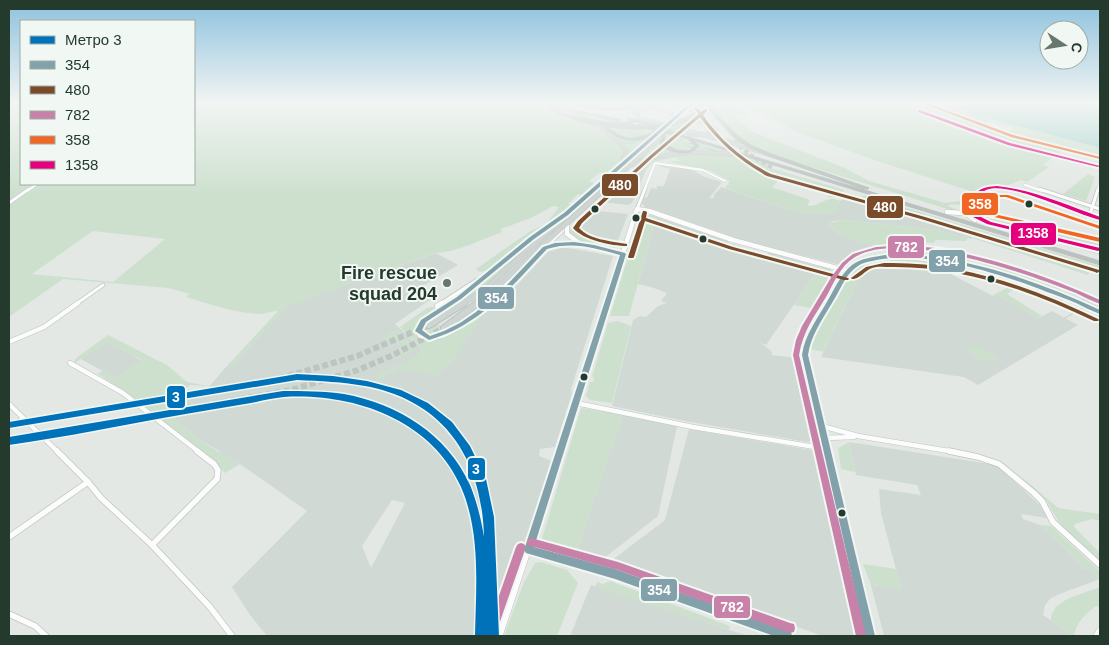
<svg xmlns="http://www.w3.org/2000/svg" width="1109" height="645" font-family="Arial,sans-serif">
  <rect width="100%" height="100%" fill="#e3e8e5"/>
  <g fill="#d1d9d4" fill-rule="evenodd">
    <polygon points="570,103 653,103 614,109"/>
    <polygon points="927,103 945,103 994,120 983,124"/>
    <polygon points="659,164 689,168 705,177 722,182 709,198 714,198 714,195 721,187 803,214 835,214 840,201 848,195 851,195 862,197 975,229 971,239 937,230 844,220 833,221 828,224 840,235 887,250 865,254 840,265 734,238 646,208 642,204 644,198 647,198 651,188 657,189 657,186 664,186 670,169 658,166"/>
    <polygon points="634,168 646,170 632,203 628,205 603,202 609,200 618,188 623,185 621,185 628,178 628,175 626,175"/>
    <polygon points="588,210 628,214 618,240 572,233 581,219 586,216 584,215"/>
    <polygon points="656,217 728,240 728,242 766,256 769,252 820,267 766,345 761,343 771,351 772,355 797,358 815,439 813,441 807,442 685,421 612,406 633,320 640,316 646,317 658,306 667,303 661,301 667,293 651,287 638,284"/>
    <polygon points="1028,224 1100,242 1100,249 1026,228"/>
    <path d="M 560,248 L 568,248 L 613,256 L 571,389 L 572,393 L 555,447 L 540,449 L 539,456 L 552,461 L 507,600 L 484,616 L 478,636 L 267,636 L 250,615 L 232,587 L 307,511 L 240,464 L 221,454 L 219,451 L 199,439 L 173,418 L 163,406 L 170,394 L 207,389 L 226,367 L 232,367 L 287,306 L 436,253 L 458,265 L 416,290 L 431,299 L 395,324 L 422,349 L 418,355 L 476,322 L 518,284 L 548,252 ZM 392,500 L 405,503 L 371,568 L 362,546 Z"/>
    <polygon points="894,263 931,264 993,296 995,294 1039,318 1052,311 1078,325 978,385 964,377 821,357 860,275 877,266"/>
    <polygon points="106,342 113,344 142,361 115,378 81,359"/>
    <polygon points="623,414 677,426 658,516 603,559 577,551"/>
    <polygon points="689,429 817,451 822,454 855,636 823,636 611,561 665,520"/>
    <polygon points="849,442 996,465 1040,505 1047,518 1021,514 1023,519 1040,525 1078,562 1081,568 1093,570 1098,580 1067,591 1051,598 1045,605 1043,615 1067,631 1067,636 884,636 871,585 901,588 881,513 879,489 921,495 917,485 856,475"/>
    <polygon points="591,585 729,630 749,636 570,636"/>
  </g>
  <g fill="#cde0ce" fill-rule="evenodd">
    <path d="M 9,103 L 21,103 L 21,184 L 194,184 L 194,103 L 523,103 L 551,111 L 550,113 C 558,114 567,115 575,117 L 542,106 C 562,109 618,133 624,153 L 622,159 L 607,173 L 599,173 L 589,181 L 594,183 L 581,195 L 578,194 L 568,204 L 571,205 L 517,249 C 502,251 495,271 480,272 L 476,269 L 529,232 L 547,223 L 559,207 L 553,206 L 533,217 L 501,229 L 502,232 C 483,239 455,253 435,253 L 288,306 L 232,367 L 226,367 L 278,311 C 271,311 265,314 259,314 C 234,313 209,304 186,297 L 190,294 L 168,288 L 63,279 L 9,317 ZM 93,231 L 165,239 L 113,282 L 32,274 Z"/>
    <polygon points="713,103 716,108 726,109 727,103 728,103 730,107 747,112 746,115 734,115 753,132 845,168 869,181 945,203 969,200 958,205 951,204 948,206 962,212 957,212 770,154 739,138 713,110 710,107"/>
    <polygon points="742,103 917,103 1013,138 1061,151 1043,165 1049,167 1027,182 1021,180 983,195 874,160 797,132"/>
    <path d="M 572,111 L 620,121 L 609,123 L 605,128 C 620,140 632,142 650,138 L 627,157 L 628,152 C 624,139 585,116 572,111 Z"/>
    <polygon points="994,120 1100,148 1100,157 1019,136 1008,132 1014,129 1012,127 1005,127 991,121"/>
    <path d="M 623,123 L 646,128 L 644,130 L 655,131 C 637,143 626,140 608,129 L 609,126 Z"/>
    <path d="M 669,135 L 673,138 C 682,139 688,138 696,146 C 686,154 675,150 664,145 L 664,139 Z"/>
    <path d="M 660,140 L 661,145 C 671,151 688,155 698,149 L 696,142 L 731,153 L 658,156 L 637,161 L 647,151 L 654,151 L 650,148 Z"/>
    <path d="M 719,154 L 739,156 L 773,166 L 771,168 L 844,190 L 843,194 L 836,197 L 827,197 L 831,192 L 782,177 L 772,187 L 810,200 L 807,206 C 820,207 827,194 840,201 L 836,214 L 803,214 L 725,188 L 730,181 L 711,171 L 666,161 L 680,161 L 675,158 L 653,162 L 646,170 L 634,168 L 630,171 C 651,150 691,156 719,154 Z"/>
    <polygon points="1088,174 1095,177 1086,201 1063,194"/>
    <polygon points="866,196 1100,266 1100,277 1089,272 1088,275 972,238 974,229 857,197"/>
    <polygon points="644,213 649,213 672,222 656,217 629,316 610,316 641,214"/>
    <polygon points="583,215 587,217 581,219 572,233 618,240 615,248 581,241 570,234 569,229"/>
    <polygon points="992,217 1028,224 1026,228 1100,249 1100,255 988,222"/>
    <path d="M 844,220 L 937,230 L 968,238 L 966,241 L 936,240 L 933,243 L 921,242 L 907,246 L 908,250 L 959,256 L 959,258 C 1005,266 1056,279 1100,301 L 1100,307 L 1067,292 L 976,262 L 887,251 L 840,235 L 828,223 Z"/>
    <path d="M 517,253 L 521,254 L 481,289 L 431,327 L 437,324 L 446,329 L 476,309 L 523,267 C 496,294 470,317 438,336 L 422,333 L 421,328 L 425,322 L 476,288 Z"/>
    <path d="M 894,258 L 932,261 L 960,267 L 954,269 L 943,266 L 940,268 L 942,270 C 918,258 882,260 860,275 L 823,352 L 811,349 C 814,334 847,275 860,266 C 870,260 883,259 894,258 Z"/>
    <polygon points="817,265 830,269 835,275 815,309 794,305 820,267"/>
    <polygon points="1017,283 1070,301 1056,300 1017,287 1007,294 1042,316 1039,318 995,294"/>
    <path d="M 505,290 L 511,291 L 477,321 L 477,324 L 452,362 L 436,376 L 398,369 L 373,385 L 379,374 L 417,356 L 422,349 L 400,327 L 427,308 L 433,307 L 436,310 L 416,324 L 415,334 C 435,360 490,306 505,290 Z"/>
    <polygon points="618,321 631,326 612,403 590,400 586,396 590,382 593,382 594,377 592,377 608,323"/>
    <polygon points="395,330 400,332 414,347 411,352 398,358 391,351 403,345 382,339"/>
    <path d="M 108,335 L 167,365 L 187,382 L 208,386 L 190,385 L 185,389 L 183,392 L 170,394 L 163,406 C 183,430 213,450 240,464 L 225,473 L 214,461 L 120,389 L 98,374 L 104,370 L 115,378 L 142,360 L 106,342 L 75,363 L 74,362 L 76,358 Z"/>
    <path d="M 978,346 L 981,347 L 999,358 C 986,365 975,360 967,349 Z"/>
    <polygon points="581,408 623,414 577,551 547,544 542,539"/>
    <polygon points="849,442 855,472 841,469 838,448"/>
    <polygon points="1016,472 1058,508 1100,514 1100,521 1092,519 1075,524 1074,527 1100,553 1100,560 1062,527 1046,500"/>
    <polygon points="1040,525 1051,526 1100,571 1100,579 1098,580 1093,570 1081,568 1078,562"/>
    <polygon points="541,562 567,570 578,583 557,636 504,636 524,582 535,563"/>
    <polygon points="863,564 896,569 901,589 871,585"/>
    <polygon points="610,581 730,626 729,630 595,587 597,582 603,584"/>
    <path d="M 1100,587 L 1100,608 L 1096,606 C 1086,614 1076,622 1074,636 L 1067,636 L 1067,631 L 1051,620 C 1051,599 1084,594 1100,587 Z"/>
  </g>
  <polygon fill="#a6d4cf" points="945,103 1100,103 1100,148 975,115"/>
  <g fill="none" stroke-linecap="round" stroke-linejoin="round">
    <g stroke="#a6d4cf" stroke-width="1">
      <polyline points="710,120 713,120"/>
      <polyline points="703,124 710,129 706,132"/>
      <polyline points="683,127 686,127"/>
      <polyline points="629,132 638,137 644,133"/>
      <polyline points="719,135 723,138 720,142"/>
      <polyline points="680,140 682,138"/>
      <polyline points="623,143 635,143"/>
      <polyline points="688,144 692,143"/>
      <polyline points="689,147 694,148"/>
      <polyline points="706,148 717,151"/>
      <polyline points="866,197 925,215"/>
    </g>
    <g stroke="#bdc5c0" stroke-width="6" stroke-dasharray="6 3" stroke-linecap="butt">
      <polyline points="13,425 274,380 357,356 429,325"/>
      <polyline points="9,441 291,390 358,370 391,356 444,328"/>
    </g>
    <polyline stroke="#bdc5c0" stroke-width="4.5" stroke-dasharray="4.5 2.5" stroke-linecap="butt" points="734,141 753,157 772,167"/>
    <defs>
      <g id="street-far3">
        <polyline points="1025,185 1043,191"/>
        <polyline points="27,191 37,184"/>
        <polyline points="644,191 655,163 703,170 725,181"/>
        <polyline points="1098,191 1100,183"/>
      </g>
      <g id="street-far2">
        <polyline points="1039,189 1100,209"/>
        <polyline points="9,203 29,189"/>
        <polyline points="637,209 645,189"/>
        <polyline points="990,214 980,207 980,202 994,196 1011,197 1100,228"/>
        <polyline points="1087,224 1098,189"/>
        <polyline points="76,304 103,285"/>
        <polyline points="440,304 477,280"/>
      </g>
      <g id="street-far1">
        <polyline points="437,306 442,303"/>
        <polyline points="9,342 44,327 78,303"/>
        <polyline points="70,363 123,393 199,452"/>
        <polyline points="576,403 693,427 827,449"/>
        <polyline points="9,404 58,452"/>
        <polyline points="822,426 858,436 955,452"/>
        <polyline points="9,427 23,419"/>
        <polyline points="824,438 854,437"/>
      </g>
      <g id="street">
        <polyline points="57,451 88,482 101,498 152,545 210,607 232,636"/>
        <polyline points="949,451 978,457 999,464 1034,493 1042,501 1053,522 1100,565"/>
        <polyline points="9,537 88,482"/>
        <polyline points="152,545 217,479 218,470 214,464 197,451"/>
        <polyline points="9,614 35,626 46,636"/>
      </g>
      <polyline id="secondary-far3" points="922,103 1012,136 1100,158"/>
      <g id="secondary-far2">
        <polyline points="947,212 992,215 1100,240"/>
        <polyline points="970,213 968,215 975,220"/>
        <polyline points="567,225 567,234 578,242"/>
        <path d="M 548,247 C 573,238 598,248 623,254"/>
        <polyline points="450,304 531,239 560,219"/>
        <polyline points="487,304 562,230"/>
        <polyline points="607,304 637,209 649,211 733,240 848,271"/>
        <path d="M 829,304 C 837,290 844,269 860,262 C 909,240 1037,281 1084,304"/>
      </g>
      <g id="secondary-far1">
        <path d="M 452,303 L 428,317 L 418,328 L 420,335 C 444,345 470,317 488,303"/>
        <polyline points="1082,303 1100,312"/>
        <polyline points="560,452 607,303"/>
        <polyline points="828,452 805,355 810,334 830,303"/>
      </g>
      <g id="secondary">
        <polyline points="827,451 870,636"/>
        <polyline points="529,550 615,574 787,636"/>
        <polyline points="499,636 560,451"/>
        <polyline points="1097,636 1100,631"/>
      </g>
      <g id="primary-far2">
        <path d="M 553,107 C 579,115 610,128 626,151 L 623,161"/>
        <path d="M 654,122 L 640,119 L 635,113 C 646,105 662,106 673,115 L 667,125"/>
        <path d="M 673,126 C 688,121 704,117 716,130 L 706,135 L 685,134"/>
        <polyline points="733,143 761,152"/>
        <path d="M 632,165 C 668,149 712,151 750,157"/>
        <polyline points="593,191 657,133"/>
        <polyline points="602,191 664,134"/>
      </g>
      <g id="primary-far1">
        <polyline points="462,304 482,292 595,189"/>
        <polyline points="476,304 489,295 604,189"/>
      </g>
      <g id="primary">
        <polyline points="429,325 464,303"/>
        <polyline points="444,328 478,303"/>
      </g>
      <g id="highway">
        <polygon points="534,103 543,103 622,120 620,121"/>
        <polygon points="654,103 665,103 616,111 582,108 580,107 582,106 616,109"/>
        <path d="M 689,103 L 694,103 C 668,128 639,157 605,129 L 607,124 L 614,122 L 633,122 L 633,124 L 614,124 L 610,126 L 609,129 C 616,133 622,138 630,138 C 652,140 674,116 689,103 Z"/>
        <polygon points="697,103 702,103 691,112 689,112 689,110"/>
        <polygon points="706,103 710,103 712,109 737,135 751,145 769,153 869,188 868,189 864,189 765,155 747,147 733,137 709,110"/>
        <polygon points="549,108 575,117 576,118 573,119 548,110 547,109"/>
        <polygon points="628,118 654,124 655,125 652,126 628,120"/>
        <path d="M 675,122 L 678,123 L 666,134 L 664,144 L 677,150 L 689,151 L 695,146 L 688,139 L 677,136 L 677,135 L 679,134 L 1100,261 L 1100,265 L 695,141 L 699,146 C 689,159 671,153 660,145 L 662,134 Z"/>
      </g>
    </defs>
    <use href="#street-far3" stroke="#c0c5c2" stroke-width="3"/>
    <use href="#street-far2" stroke="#c0c5c2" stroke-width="4.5"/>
    <use href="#street-far1" stroke="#c0c5c2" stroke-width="5.5"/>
    <use href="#street" stroke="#c0c5c2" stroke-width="7"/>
    <use href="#secondary-far3" stroke="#c0c6c2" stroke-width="4"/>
    <use href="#secondary-far2" stroke="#c0c6c2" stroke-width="5.5"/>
    <use href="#secondary-far1" stroke="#c0c6c2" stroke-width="7"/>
    <use href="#secondary" stroke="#c0c6c2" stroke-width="8"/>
    <use href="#primary-far2" stroke="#bcc4c0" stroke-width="4.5"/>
    <use href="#primary-far1" stroke="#bcc4c0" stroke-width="6"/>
    <use href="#primary" stroke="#bcc4c0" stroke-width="8"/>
    <use href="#highway" stroke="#bcc4c0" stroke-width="1"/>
    <use href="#street-far3" stroke="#fbfcfb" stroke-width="2.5"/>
    <use href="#street-far2" stroke="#fbfcfb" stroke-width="3"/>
    <use href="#street-far1" stroke="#fbfcfb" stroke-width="4.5"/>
    <use href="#street" stroke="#fbfcfb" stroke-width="5.5"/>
    <use href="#secondary-far3" stroke="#fbfcfb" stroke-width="3"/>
    <use href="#secondary-far2" stroke="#fbfcfb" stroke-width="4.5"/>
    <use href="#secondary-far1" stroke="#fbfcfb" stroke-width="5.5"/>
    <use href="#secondary" stroke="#fbfcfb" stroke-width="7"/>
    <use href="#primary-far2" stroke="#ced4d1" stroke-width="4"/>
    <use href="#primary-far1" stroke="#ced4d1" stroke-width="5"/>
    <use href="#primary" stroke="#ced4d1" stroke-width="6"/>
    <use href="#highway" fill="#bac1be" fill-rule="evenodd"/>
    <polyline stroke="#c6cac8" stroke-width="1" points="1065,318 1086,306 1100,308"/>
    <defs>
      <polyline id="primary-bridge" points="654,122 733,143"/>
      <g id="highway-bridge">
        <path d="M 574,118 C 618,128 675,137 711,103"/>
        <polyline points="649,127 679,135"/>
      </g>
    </defs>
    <use href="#primary-bridge" stroke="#bcc4c0" stroke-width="4.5" stroke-linecap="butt"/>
    <use href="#highway-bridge" stroke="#bcc4c0" stroke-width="5" stroke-linecap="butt"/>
    <use href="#primary-bridge" stroke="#ced4d1" stroke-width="4"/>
    <use href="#highway-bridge" stroke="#bac1be" stroke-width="4.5"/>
    <defs>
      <g id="bus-1">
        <path d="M 690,103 L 694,103 L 568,215 L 534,239 L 461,299 L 426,322 L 422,330 L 430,336 L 444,331 L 460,323 L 476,312 L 505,287 L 543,247 L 555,243 L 574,242 L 594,245 L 625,253 L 626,254 L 534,547 L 615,569 L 787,631 L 791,632 L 792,636 L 774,636 L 615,579 L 526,553 L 524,550 L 620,255 C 595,248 572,241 547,249 C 511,287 481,325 429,340 L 415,331 L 421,320 L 457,297 L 530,237 L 564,213 Z"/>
        <path d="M 885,255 C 895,255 906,254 916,255 C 980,261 1042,283 1100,310 L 1100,314 C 1092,311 1084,307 1076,303 C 1066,299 1057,295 1047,292 C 999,273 923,249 872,261 C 867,262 862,263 858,266 C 845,274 840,291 832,303 C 822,320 811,335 808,355 L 875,636 L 865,636 L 802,355 C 805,334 818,318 828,300 C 835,288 841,274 852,265 C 861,258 874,257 885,255 Z"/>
      </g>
      <g id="bus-2">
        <path d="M 696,107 L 701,112 L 705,109 L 707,109 L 707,111 L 703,115 C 720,140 743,160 771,174 L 925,217 L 1099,270 L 1100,271 L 1097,273 L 1095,272 L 921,219 L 767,176 C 740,161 718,142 700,117 L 653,157 L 582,223 L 579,228 C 590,240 611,241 627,244 L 627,246 C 612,246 583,240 573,228 L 578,221 L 651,155 L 699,114 L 694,108 Z"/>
        <polygon points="643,211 645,211 647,212 646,218 733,247 848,278 849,279 848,280 844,280 729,249 645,221 634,257 633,258 629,258 628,257 640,220 634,218 636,217 641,217"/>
        <path d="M 884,263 C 959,261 1032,287 1098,319 L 1099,320 L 1098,321 L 1094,321 C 1031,291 962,266 891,267 C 885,267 877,266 872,268 C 864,271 860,279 852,279 L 851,278 L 866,267 Z"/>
      </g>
      <g id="bus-3">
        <path d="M 907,245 C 919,247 930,247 942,249 C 996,259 1050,277 1100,300 L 1100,304 C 1092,301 1084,297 1076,293 C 1066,289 1057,286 1047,282 C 1003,266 897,232 855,257 C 840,266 834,283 826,297 C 814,317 803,331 799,355 L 866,636 L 856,636 L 793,355 L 796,340 L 802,326 L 832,276 L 842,263 L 853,254 L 876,247 Z"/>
        <polygon points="531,538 618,562 790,623 794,624 795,628 794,632 790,633 618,570 531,546 528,545 527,542 528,539"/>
        <polygon points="521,543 524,544 526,547 496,633 495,636 487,636 486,633 516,547 518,544"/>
      </g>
      <g id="bus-4">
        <polygon points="921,103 927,103 1013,135 1100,157 1100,159 1011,137"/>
        <polygon points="987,195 1008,195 1100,226 1100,229 1006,197 990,197 982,205 984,209 994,214 1100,238 1100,242 990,216 980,211 977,205"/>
      </g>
      <g id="bus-5">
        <polygon points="918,110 920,110 1010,143 1100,166 1098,167 1008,145 918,112"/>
        <path d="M 997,186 C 1033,190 1066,205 1100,217 L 1100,220 C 1075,214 1008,180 986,190 C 980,193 975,199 972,204 L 977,215 L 991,222 L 1100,248 L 1100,250 L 1098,251 L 987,224 L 973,217 L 968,204 C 976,190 981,187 997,186 Z"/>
      </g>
    </defs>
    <use href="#bus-1" stroke="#f1f7f3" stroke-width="4"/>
    <use href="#bus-2" stroke="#f1f7f3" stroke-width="4"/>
    <use href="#bus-3" stroke="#f1f7f3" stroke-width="4"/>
    <use href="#bus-4" stroke="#f1f7f3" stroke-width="4"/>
    <use href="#bus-5" stroke="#f1f7f3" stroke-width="4"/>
    <use href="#bus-1" fill="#82a1ab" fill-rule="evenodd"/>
    <use href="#bus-2" fill="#7a4b2a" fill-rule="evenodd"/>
    <use href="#bus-3" fill="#c882a9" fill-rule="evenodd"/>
    <use href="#bus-4" fill="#f26522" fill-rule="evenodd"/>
    <use href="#bus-5" fill="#e5007d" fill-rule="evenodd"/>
    <defs>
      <path id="metro-1" d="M 297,374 L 333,376 L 367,381 L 401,390 L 428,403 L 452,422 L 470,446 L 486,479 L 494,517 L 499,636 L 475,636 C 476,587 481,533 461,487 C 431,419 353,393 284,397 C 273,398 261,401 251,403 C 227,407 203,411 180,415 C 123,425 66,437 9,445 L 9,437 L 283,391 C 303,391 324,391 344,394 C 398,404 447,434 470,485 C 477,502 481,519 484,537 C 482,459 445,401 365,386 C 343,382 320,381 297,380 L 9,428 L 9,422 Z"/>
    </defs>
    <use href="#metro-1" stroke="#f1f7f3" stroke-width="3"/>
    <use href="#metro-1" fill="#0072ba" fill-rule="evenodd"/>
  </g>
  <linearGradient id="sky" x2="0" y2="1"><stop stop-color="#8dc1de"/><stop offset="0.53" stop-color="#f2f5f3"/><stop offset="1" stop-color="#f2f5f3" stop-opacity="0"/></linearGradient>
  <rect width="1109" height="194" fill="url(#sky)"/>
  <g fill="#233a2d" stroke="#f1f7f3" stroke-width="2">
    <circle cx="1029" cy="204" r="4.5"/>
    <circle cx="595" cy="209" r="4.5"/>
    <circle cx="636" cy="218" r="4.5"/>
    <circle cx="703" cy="239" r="4.5"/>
    <circle cx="991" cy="279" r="4.5"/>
    <circle cx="584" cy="377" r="4.5"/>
    <circle cx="842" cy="513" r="4.5"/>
  </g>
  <circle fill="#66776d" stroke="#f1f7f3" stroke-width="2" cx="447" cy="283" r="5"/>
  <g text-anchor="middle" stroke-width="4" stroke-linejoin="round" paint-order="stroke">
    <g font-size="18" font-weight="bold" fill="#233a2d" stroke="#f1f7f3" text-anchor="end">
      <text x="437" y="279">Fire rescue<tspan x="437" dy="21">squad 204</tspan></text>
    </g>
  </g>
  <g stroke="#f1f7f3" stroke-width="2">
    <rect x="601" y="173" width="38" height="24" rx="5" fill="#7a4b2a"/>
    <rect x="961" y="192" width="38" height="24" rx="5" fill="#f26522"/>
    <rect x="866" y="195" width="38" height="24" rx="5" fill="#7a4b2a"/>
    <rect x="1010" y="222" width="47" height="24" rx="5" fill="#e5007d"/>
    <rect x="887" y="235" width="38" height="24" rx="5" fill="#c882a9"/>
    <rect x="928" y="249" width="38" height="24" rx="5" fill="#82a1ab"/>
    <rect x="477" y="286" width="38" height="24" rx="5" fill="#82a1ab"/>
    <rect x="166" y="385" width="20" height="24" rx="5" fill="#0072ba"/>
    <rect x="467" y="457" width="19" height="24" rx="5" fill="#0072ba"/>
    <rect x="640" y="578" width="38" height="24" rx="5" fill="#82a1ab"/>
    <rect x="713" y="595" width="38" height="24" rx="5" fill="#c882a9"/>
  </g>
  <g font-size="14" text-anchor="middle" font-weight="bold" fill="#fff">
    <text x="620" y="190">480</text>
    <text x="980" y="209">358</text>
    <text x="885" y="212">480</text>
    <text x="1033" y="238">1358</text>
    <text x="906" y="252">782</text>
    <text x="947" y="266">354</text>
    <text x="496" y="303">354</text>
    <text x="176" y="402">3</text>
    <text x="476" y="474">3</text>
    <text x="659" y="595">354</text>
    <text x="732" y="612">782</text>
  </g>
  <rect width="1109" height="645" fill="none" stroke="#233a2d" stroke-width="20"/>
  <rect x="20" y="20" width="175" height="165" fill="#f1f7f3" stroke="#9faba4"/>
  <rect x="30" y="36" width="25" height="8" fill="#0072ba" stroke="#9faba4"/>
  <text x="65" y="45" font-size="15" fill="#233a2d">Метро 3</text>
  <rect x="30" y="61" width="25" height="8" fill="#82a1ab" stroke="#9faba4"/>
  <text x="65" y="70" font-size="15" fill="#233a2d">354</text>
  <rect x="30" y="86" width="25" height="8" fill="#7a4b2a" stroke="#9faba4"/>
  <text x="65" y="95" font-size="15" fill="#233a2d">480</text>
  <rect x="30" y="111" width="25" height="8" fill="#c882a9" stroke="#9faba4"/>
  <text x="65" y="120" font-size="15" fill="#233a2d">782</text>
  <rect x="30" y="136" width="25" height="8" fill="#f26522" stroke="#9faba4"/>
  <text x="65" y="145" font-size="15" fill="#233a2d">358</text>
  <rect x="30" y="161" width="25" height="8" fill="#e5007d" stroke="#9faba4"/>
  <text x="65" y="170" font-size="15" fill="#233a2d">1358</text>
  <g transform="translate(1064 45) rotate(102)"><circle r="24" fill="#f1f7f3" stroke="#9faba4"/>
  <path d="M0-4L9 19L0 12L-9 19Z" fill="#66776d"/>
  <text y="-8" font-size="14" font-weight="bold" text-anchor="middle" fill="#233a2d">С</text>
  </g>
</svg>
